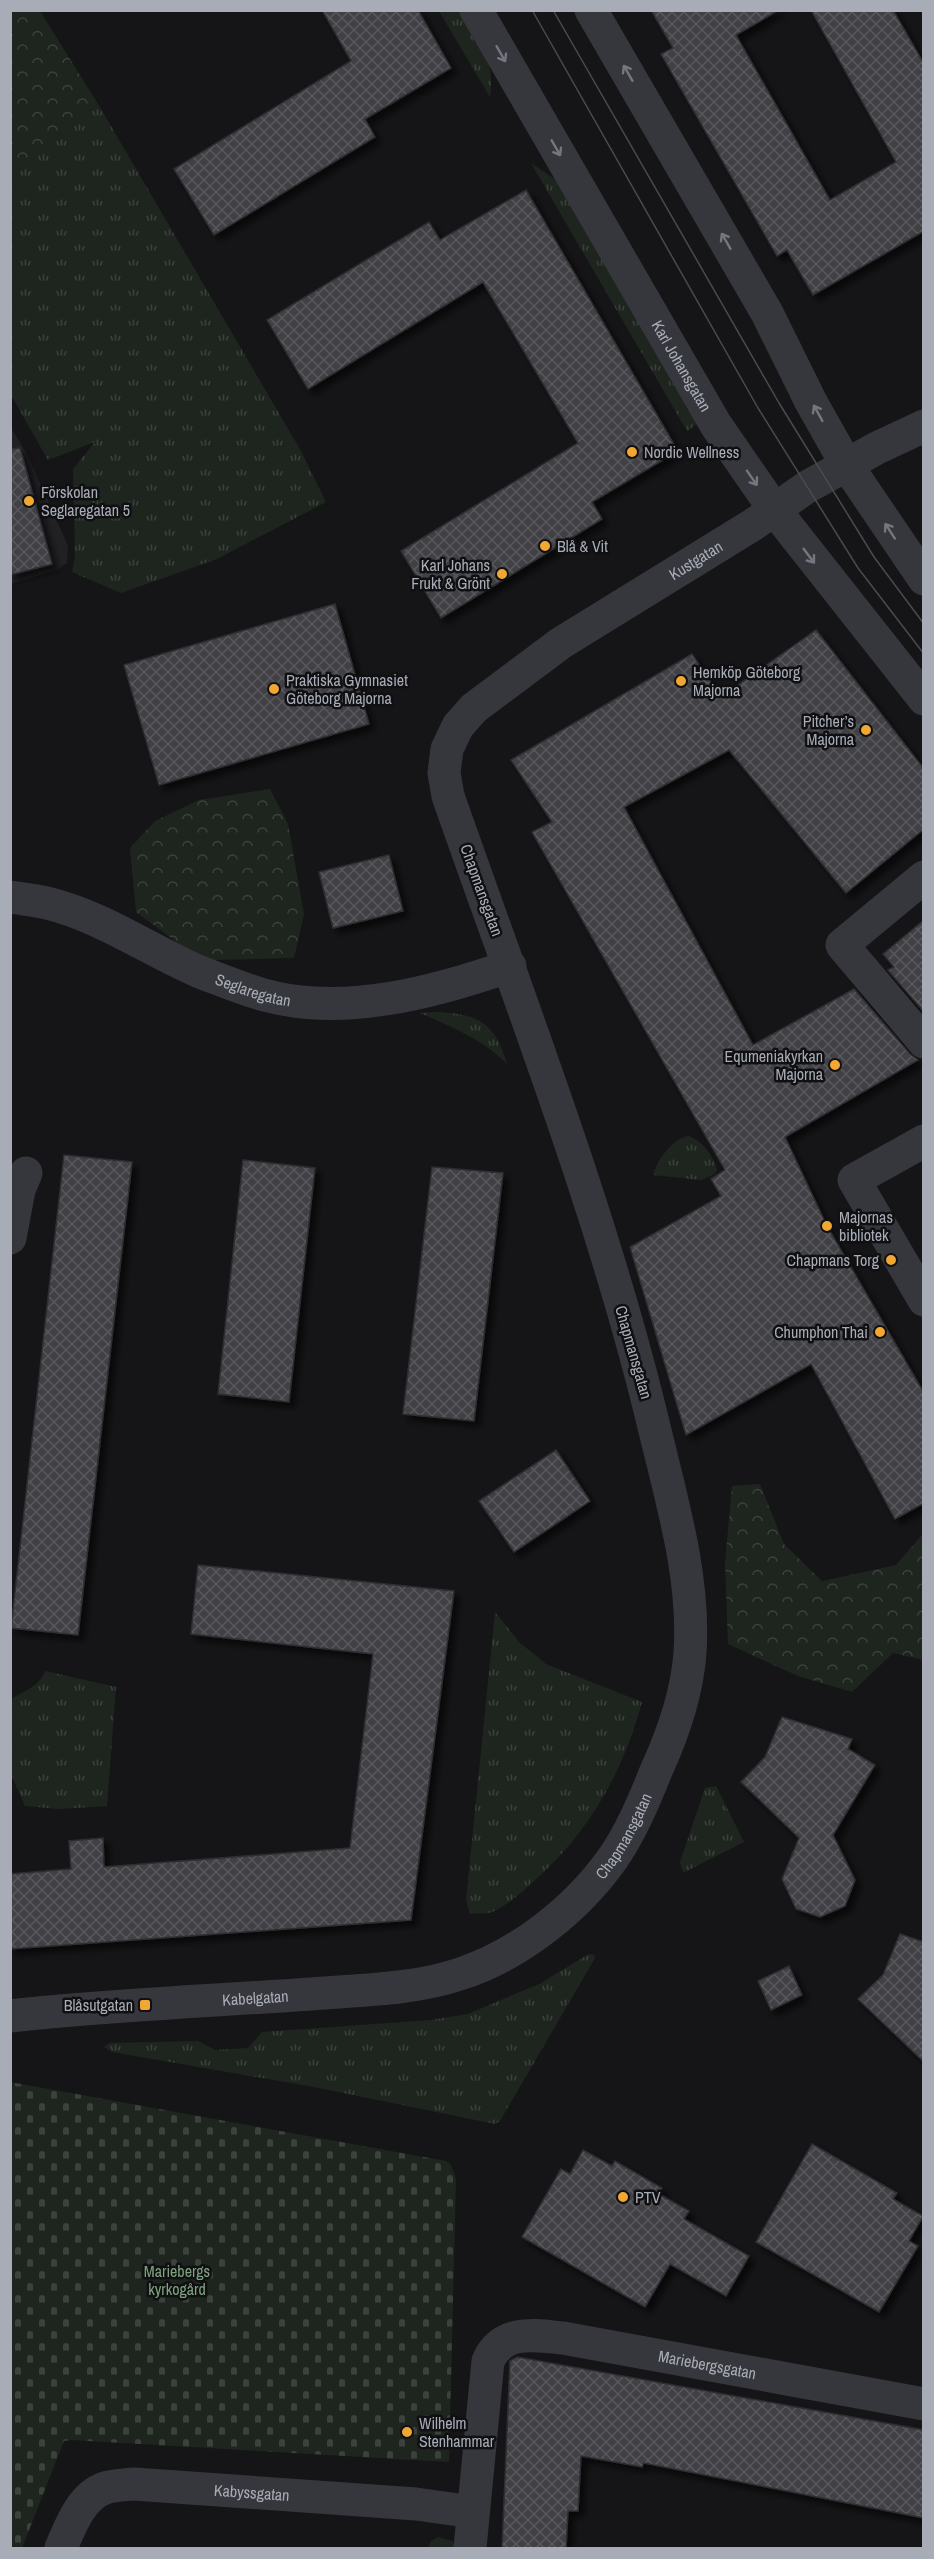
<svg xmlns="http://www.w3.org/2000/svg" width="934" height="2559" font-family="'Archivo Narrow',sans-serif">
  <defs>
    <pattern id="grass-tufts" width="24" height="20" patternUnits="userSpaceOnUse" patternTransform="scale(1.5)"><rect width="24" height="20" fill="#1d251e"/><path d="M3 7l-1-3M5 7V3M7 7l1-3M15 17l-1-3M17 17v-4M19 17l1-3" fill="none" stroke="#3b423c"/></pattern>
    <pattern id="forest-crowns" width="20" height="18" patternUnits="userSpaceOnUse" patternTransform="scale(1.5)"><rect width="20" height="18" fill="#1d251e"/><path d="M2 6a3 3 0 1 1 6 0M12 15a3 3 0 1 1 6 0" fill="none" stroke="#3b423c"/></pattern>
    <pattern id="cemetery-stones" width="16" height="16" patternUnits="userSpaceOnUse" patternTransform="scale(1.5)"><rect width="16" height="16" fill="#1d251e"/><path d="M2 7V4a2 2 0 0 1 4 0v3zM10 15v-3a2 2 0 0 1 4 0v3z" fill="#3b423c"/></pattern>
    <pattern id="building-cross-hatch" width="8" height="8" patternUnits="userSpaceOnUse" patternTransform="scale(1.5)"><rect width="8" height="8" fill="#3f4044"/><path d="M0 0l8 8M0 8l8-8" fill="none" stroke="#58595d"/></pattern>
    <filter id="shadow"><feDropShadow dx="5.5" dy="5.5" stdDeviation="3" flood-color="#0009"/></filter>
  </defs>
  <rect width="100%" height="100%" fill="#151517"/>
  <polygon fill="#212124" points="10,426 28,456 68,546 67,563 57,570 11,584"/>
  <g fill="url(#grass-tufts)">
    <path d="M 439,11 L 461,11 C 478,40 496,61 490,97 Z"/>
    <polygon points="98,104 301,451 326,502 217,559 121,593 72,572 75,557 73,469 95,442 48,460 11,395 10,170"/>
    <polygon points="531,163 559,182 700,422 687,431"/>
    <path d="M 437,1012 C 479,1014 495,1023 507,1064 C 484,1040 450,1026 420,1013 Z"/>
    <path d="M 689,1136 C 704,1143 712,1154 717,1170 L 715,1174 L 701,1180 L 653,1175 C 657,1160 673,1138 689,1136 Z"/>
    <path d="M 495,1612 L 519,1642 L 546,1664 L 642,1702 C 623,1772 589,1833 534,1881 C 522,1892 505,1908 489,1913 C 484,1914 476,1913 470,1914 L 466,1900 Z"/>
    <path d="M 45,1671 L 116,1687 L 107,1806 L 59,1809 L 25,1806 L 11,1775 L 11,1699 C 25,1690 38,1688 45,1671 Z"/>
    <polygon points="716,1786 744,1842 683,1873 680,1862 705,1788"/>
    <polygon points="589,1954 594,1955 595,1958 500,2121 495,2124 314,2087 112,2052 104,2047 110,2043 198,2041 215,2050 248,2048 262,2032 431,2020 468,2014 539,1984"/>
    <polygon points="438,2537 452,2541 455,2548 428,2548 431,2541"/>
  </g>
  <g fill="url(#forest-crowns)">
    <polygon points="11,10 40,11 98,104 11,170"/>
    <polygon points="270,789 288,824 304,914 294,958 213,960 179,944 136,912 130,848 155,821 199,800"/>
    <polygon points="760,1484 784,1544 822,1581 896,1565 923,1534 923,1660 893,1653 852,1692 798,1676 728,1644 725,1563 732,1486"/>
  </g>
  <polygon fill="url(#cemetery-stones)" points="10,2082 446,2161 451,2165 456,2179 449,2462 71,2440 64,2441 22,2548 11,2548"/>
  <g fill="url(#building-cross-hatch)" stroke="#2f2f33" stroke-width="1.5" filter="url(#shadow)">
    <polygon points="322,10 418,10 451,68 365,119 375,137 214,235 174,169 351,61"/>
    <polygon points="651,10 779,10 736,35 830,200 896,162 811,10 893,10 924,64 924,231 813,295 787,250 777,256 661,54 673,48"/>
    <polygon points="526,190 678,451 592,502 602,519 441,618 401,551 578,443 483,282 308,389 267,320 429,222 440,240"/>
    <polygon points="20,448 52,564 10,575 10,449"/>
    <polygon points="335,604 369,724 159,785 124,665"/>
    <polygon points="816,630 924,769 924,829 846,893 729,750 624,807 753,1045 854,989 910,1054 918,1060 785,1137 827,1226 924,1393 924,1503 895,1519 811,1364 686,1435 630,1247 721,1196 711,1179 725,1170 532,832 552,822 511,760 692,654 721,697"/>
    <polygon points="389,855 403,911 333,928 319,872"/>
    <polygon points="924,920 924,1012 888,970 894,967 883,954"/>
    <polygon points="64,1155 132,1162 78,1635 11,1628"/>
    <polygon points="243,1160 315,1168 289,1402 218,1394"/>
    <polygon points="432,1167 503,1173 474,1421 403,1414"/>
    <polygon points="556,1450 590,1501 514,1552 479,1501"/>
    <polygon points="198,1565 454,1591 411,1920 10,1949 10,1874 71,1869 69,1841 103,1838 104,1867 350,1848 373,1654 191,1634"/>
    <polygon points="782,1717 852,1739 848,1749 875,1765 833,1835 855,1880 845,1906 820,1917 796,1909 782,1879 799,1838 741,1782 765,1757"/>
    <polygon points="900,1934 924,1942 924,2062 858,1999 883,1975"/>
    <polygon points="789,1966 802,1995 771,2010 758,1981"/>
    <polygon points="812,2144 897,2193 893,2199 923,2216 909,2241 918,2246 879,2312 756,2242"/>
    <polygon points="583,2150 612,2166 615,2161 662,2188 659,2194 689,2211 684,2219 749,2256 726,2296 670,2264 645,2307 522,2237 561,2169 570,2174"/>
    <polygon points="517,2357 924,2430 924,2518 644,2463 642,2467 581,2456 578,2511 568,2511 566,2548 502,2548 510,2361"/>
  </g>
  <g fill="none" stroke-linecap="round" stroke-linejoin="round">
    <g stroke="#36373c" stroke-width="33">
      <path id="s1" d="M 476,10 L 716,425 L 774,509 L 924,699"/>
      <polyline points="591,10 767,313 811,402 846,464 924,579"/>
      <polyline points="924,877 842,945 924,1042"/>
      <path id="s2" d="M 10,897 C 22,899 35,900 47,903 C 101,916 149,950 200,972 C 221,980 243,989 264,995 C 344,1017 435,992 510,966"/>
      <polyline points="924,1141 854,1180 924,1300"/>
      <polyline points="10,1238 19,1190 26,1173"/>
      <path id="s3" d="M 10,2016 C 110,2005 211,2001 311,1994 C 359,1990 413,1990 460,1974 C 519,1955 577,1909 613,1858 C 631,1832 644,1801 656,1771 C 673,1734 687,1694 690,1653 C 695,1580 673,1505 656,1435 C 605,1219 521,1005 448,796 L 444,773 L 447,749 L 458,726 L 474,708 L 561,643 L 754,524 L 807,487 L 877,448 L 924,426"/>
      <path id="s4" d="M 61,2548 C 70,2527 81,2496 105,2488 C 114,2485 125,2485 134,2484 L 416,2504 L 473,2512"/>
      <path id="s5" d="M 470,2548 L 488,2361 C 502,2329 534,2335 563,2338 L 924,2404"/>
    </g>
    <g stroke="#494b51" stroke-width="1.5">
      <polyline points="532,10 758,408 858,568 924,654"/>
      <polyline points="553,10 779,403 874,557 924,624"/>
    </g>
  </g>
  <defs><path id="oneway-shaft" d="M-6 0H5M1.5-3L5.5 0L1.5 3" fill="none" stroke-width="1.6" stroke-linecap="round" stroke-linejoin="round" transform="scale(1.5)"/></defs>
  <g stroke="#747780">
    <use href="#oneway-shaft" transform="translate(501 54) rotate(60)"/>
    <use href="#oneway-shaft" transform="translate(628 73) rotate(-120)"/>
    <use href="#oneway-shaft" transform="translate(556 148) rotate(60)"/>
    <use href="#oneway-shaft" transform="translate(726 241) rotate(-120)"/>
    <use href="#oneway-shaft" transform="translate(818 413) rotate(-119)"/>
    <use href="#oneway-shaft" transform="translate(752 478) rotate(55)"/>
    <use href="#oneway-shaft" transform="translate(890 531) rotate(-123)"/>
    <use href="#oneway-shaft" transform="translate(809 556) rotate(53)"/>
  </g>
  <g fill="#f1a833" stroke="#101012" stroke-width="2">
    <circle cx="632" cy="452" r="6"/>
    <circle cx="29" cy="501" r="6"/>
    <circle cx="545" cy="546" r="6"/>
    <circle cx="502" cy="574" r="6"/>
    <circle cx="681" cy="681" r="6"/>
    <circle cx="274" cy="689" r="6"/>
    <circle cx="866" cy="730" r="6"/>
    <circle cx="835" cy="1065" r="6"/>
    <circle cx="827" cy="1226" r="6"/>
    <circle cx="891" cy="1260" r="6"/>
    <circle cx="880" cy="1332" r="6"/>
    <rect x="139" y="1999" width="12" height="12" rx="3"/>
    <circle cx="623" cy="2197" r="6"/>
    <circle cx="407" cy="2432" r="6"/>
  </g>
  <g text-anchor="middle" stroke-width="5" stroke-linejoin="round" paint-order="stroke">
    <g font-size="16" fill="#a7acb7" stroke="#101012">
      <text dy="6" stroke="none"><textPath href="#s1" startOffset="411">Karl Johansgatan</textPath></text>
      <text dy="6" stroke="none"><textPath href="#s3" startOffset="2126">Kustgatan</textPath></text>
      <text transform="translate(482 890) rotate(70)" y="6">Chapmansgatan</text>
      <text dy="6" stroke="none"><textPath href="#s2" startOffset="262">Seglaregatan</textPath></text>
      <text transform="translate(634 1352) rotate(74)" y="6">Chapmansgatan</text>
      <text dy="6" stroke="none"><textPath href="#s3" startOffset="672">Chapmansgatan</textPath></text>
      <text dy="6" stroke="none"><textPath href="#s3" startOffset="246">Kabelgatan</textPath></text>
      <text dy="6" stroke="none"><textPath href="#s5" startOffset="420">Mariebergsgatan</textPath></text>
      <text dy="6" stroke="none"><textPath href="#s4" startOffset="224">Kabyssgatan</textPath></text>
    </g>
    <g font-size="16" fill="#a7acb7" stroke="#101012" text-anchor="start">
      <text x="644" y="458">Nordic Wellness</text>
      <text x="41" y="498">Förskolan<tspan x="41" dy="18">Seglaregatan 5</tspan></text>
      <text x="557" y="552">Blå &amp; Vit</text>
      <text x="490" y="571" text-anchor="end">Karl Johans<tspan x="490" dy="18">Frukt &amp; Grönt</tspan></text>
      <text x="693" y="678">Hemköp Göteborg<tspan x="693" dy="18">Majorna</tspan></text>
      <text x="286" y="686">Praktiska Gymnasiet<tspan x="286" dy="18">Göteborg Majorna</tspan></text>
      <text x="854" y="727" text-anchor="end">Pitcher’s<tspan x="854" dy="18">Majorna</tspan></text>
      <text x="823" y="1062" text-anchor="end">Equmeniakyrkan<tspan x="823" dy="18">Majorna</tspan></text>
      <text x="839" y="1223">Majornas<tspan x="839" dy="18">bibliotek</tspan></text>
      <text x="879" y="1266" text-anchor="end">Chapmans Torg</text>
      <text x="868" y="1338" text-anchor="end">Chumphon Thai</text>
      <text x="133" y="2011" text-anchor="end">Blåsutgatan</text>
      <text x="635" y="2203">PTV</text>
      <text x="419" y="2429">Wilhelm<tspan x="419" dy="18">Stenhammar</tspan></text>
    </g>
    <g font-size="16" fill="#7ea27e" stroke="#101012">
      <text x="177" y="2277">Mariebergs<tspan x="177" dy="18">kyrkogård</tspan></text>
    </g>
  </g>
  <rect width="934" height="2559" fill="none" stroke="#a7acb7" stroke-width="24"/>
</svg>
